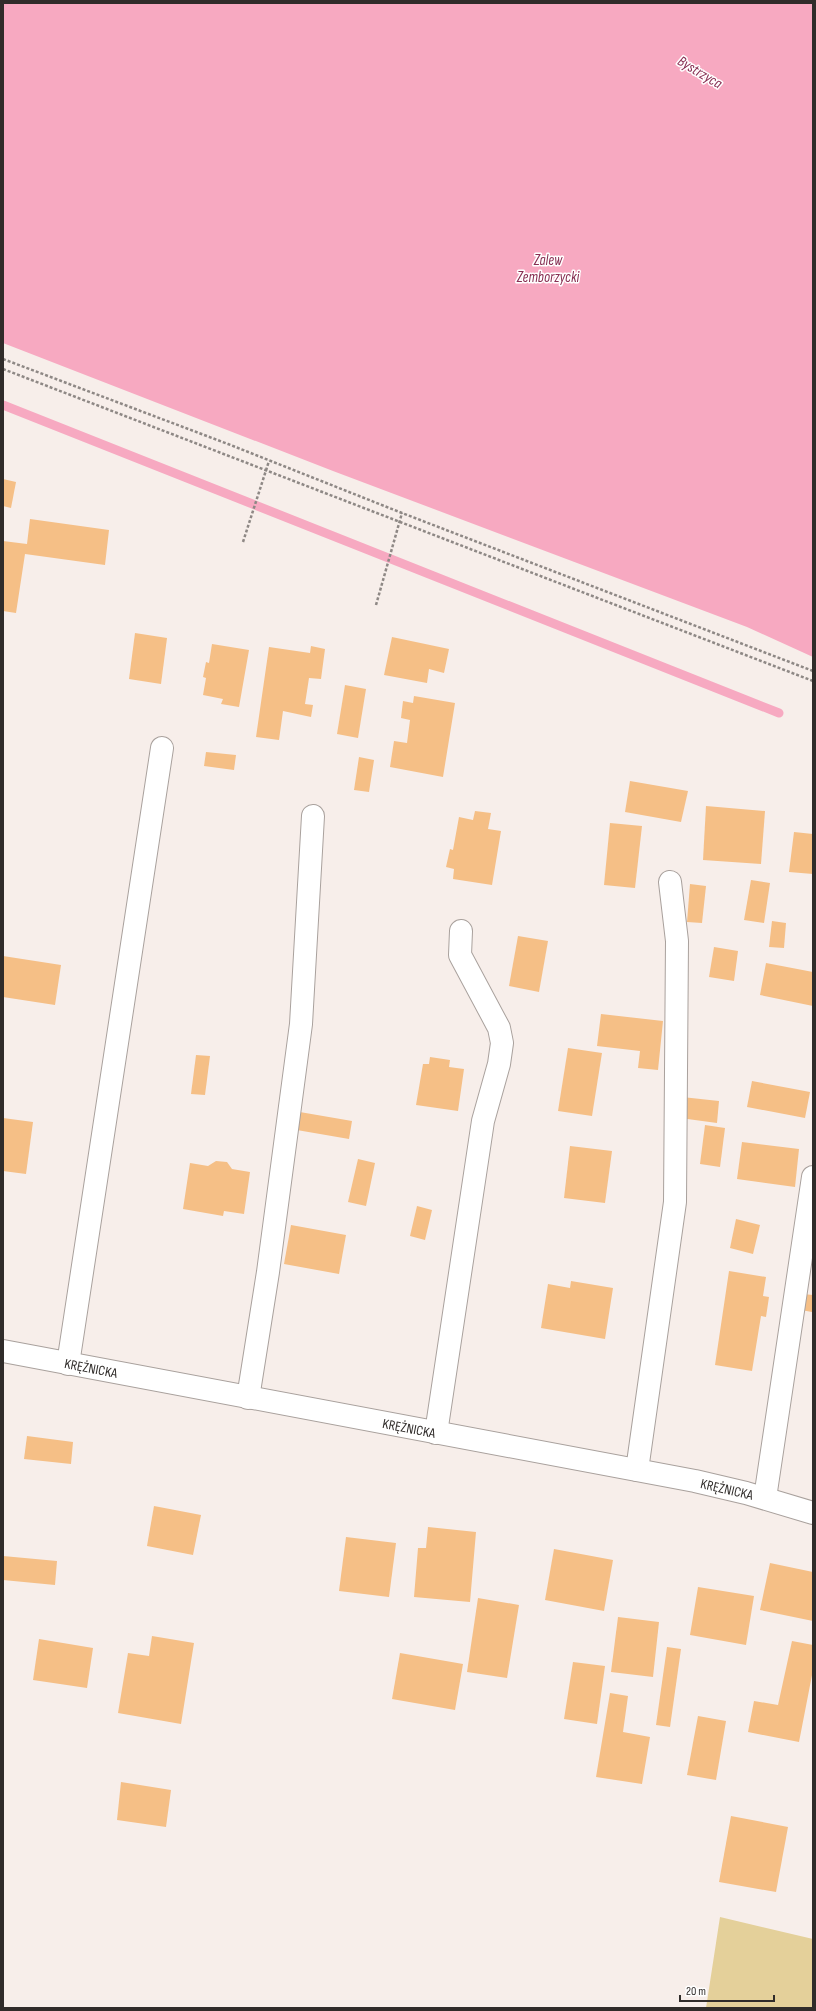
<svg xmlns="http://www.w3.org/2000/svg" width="816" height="2011" font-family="'Sofia Sans Condensed',sans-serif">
  <rect width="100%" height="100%" fill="#f7eeea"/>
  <polygon fill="#e4d09a" points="720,1917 813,1939 813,2008 706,2008"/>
  <polygon fill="#f7a9c1" points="3,3 813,3 813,657 747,627 333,471 3,343"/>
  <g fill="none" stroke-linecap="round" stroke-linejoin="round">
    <polyline stroke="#f7a9c1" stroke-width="9" points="3,405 779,713"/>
  </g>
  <g fill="#f5bf86">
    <polygon points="3,479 16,482 11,508 3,506"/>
    <polygon points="30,519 109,530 105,565 25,554 16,613 3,611 3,541 27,544"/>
    <polygon points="135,633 167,638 161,684 129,679"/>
    <polygon points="392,637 449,649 444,673 429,669 427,683 384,675"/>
    <polygon points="212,644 249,650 239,707 221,704 223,699 203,695 206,678 203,677 206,662 209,663"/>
    <polygon points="311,646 325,649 321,679 309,678 305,704 313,705 311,717 283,711 279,740 256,737 269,647 310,653"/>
    <polygon points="345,685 366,689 358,738 337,734"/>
    <polygon points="414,696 455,703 443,777 390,767 394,741 407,743 410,720 401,718 403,701 413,703"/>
    <polygon points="206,752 236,755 234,770 204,766"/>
    <polygon points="359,757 374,760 369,792 354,790"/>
    <polygon points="630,781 688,791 681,822 625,812"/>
    <polygon points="706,806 765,811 761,864 703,860"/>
    <polygon points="475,811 491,813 488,829 501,831 492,885 453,879 454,869 446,867 450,849 453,850 459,817 473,820"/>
    <polygon points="610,823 642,826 635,888 604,885"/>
    <polygon points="794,832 813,834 813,874 789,872"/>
    <polygon points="751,880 770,883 764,923 744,920"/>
    <polygon points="690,884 706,886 702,923 687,922"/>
    <polygon points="772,921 786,923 784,948 769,947"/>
    <polygon points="518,936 548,941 539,992 509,986"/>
    <polygon points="714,947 738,951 734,981 709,977"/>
    <polygon points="3,956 61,965 55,1005 3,997"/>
    <polygon points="766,963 813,972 813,1006 760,995"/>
    <polygon points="601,1014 663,1021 658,1070 638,1068 640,1051 597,1046"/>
    <polygon points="568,1048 602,1053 592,1116 558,1111"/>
    <polygon points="196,1055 210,1056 205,1095 191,1094"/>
    <polygon points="430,1057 450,1060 449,1067 464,1069 458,1111 416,1105 423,1064 429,1064"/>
    <polygon points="752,1081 810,1092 805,1118 747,1107"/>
    <polygon points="682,1097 719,1101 717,1123 680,1118"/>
    <polygon points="294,1111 352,1121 349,1139 291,1129"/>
    <polygon points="3,1118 33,1122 26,1174 3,1171"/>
    <polygon points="705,1125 725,1128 720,1167 700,1164"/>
    <polygon points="742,1142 799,1149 795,1187 737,1179"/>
    <polygon points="570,1146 612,1151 605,1203 564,1198"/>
    <polygon points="358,1159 375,1163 366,1206 348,1202"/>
    <polygon points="216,1161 227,1162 232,1169 250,1172 244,1214 224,1211 223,1216 183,1209 190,1163 208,1166"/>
    <polygon points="417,1206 432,1210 425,1240 410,1236"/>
    <polygon points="736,1219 760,1225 753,1254 730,1248"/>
    <polygon points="291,1225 346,1235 339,1274 284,1264"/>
    <polygon points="729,1271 766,1277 763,1296 769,1297 766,1317 761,1316 752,1371 715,1365"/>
    <polygon points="571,1281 613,1288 605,1339 541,1328 548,1284 570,1288"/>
    <polygon points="803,1294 813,1295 812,1312 801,1310"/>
    <polygon points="27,1436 73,1442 71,1464 24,1459"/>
    <polygon points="154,1506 201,1515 193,1555 147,1546"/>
    <polygon points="428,1527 476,1532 470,1602 414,1597 418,1548 426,1548"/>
    <polygon points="346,1537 396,1543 389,1597 339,1591"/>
    <polygon points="554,1549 613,1560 604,1611 545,1600"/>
    <polygon points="3,1556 57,1561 55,1585 3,1580"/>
    <polygon points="770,1563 813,1572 813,1621 760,1610"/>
    <polygon points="698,1587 754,1596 746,1645 690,1635"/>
    <polygon points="478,1598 519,1605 507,1678 467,1672"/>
    <polygon points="618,1617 659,1622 653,1677 611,1672"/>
    <polygon points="152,1636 194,1643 181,1724 118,1713 128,1653 149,1656"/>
    <polygon points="39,1639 93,1648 87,1688 33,1680"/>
    <polygon points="792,1641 813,1645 813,1670 799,1742 748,1732 754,1701 778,1705"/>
    <polygon points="667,1647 681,1649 670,1727 656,1725"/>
    <polygon points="400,1653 463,1664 455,1710 392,1699"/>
    <polygon points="573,1662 605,1666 597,1724 564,1719"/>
    <polygon points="610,1693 628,1696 623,1732 650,1737 642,1784 596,1777"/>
    <polygon points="698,1716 726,1721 716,1780 687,1775"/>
    <polygon points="121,1782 171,1790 166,1827 117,1820"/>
    <polygon points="731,1816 788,1827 776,1892 719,1882"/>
  </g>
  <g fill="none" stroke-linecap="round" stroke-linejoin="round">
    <defs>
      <g id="minor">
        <polyline points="3,1351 695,1481 746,1493 813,1513"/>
        <polyline points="68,1364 162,748"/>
        <polyline points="248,1398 268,1272 301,1024 313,816"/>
        <polyline points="436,1433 483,1121 499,1064 502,1043 499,1028 460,955 461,931"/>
        <polyline points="637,1470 675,1202 677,941 670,882"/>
        <polyline points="765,1498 813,1177"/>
      </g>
    </defs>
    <use href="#minor" stroke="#a9a19d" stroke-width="24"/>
    <g stroke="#8e8885" stroke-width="2.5" stroke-dasharray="3 2" stroke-linecap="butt">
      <polyline points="3,359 228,444 402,513 813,671"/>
      <polyline points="3,369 813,681"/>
      <polyline points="243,542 269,461"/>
      <polyline points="376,605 402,513"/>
    </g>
    <use href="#minor" stroke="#fff" stroke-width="22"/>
  </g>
  <g text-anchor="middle" stroke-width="3" stroke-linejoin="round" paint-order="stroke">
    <g font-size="14" fill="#302c2a" stroke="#fff">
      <text transform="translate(91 1368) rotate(11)" y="5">KRĘŻNICKA</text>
      <text transform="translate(409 1428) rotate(11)" y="5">KRĘŻNICKA</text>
      <text transform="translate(727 1489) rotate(13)" y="5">KRĘŻNICKA</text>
    </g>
    <g font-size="15" font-style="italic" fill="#872e52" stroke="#fff">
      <text transform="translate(700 72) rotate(31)" y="5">Bystrzyca</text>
      <text x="548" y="265">Zalew<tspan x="548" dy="17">Zemborzycki</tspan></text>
    </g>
  </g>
  <rect width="816" height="2011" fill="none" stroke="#302c2a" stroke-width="8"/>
  <path d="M680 1995v6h94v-6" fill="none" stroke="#302c2a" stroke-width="2"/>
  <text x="686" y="1995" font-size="12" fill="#302c2a" stroke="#ffffff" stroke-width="3" paint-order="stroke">20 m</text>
</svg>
